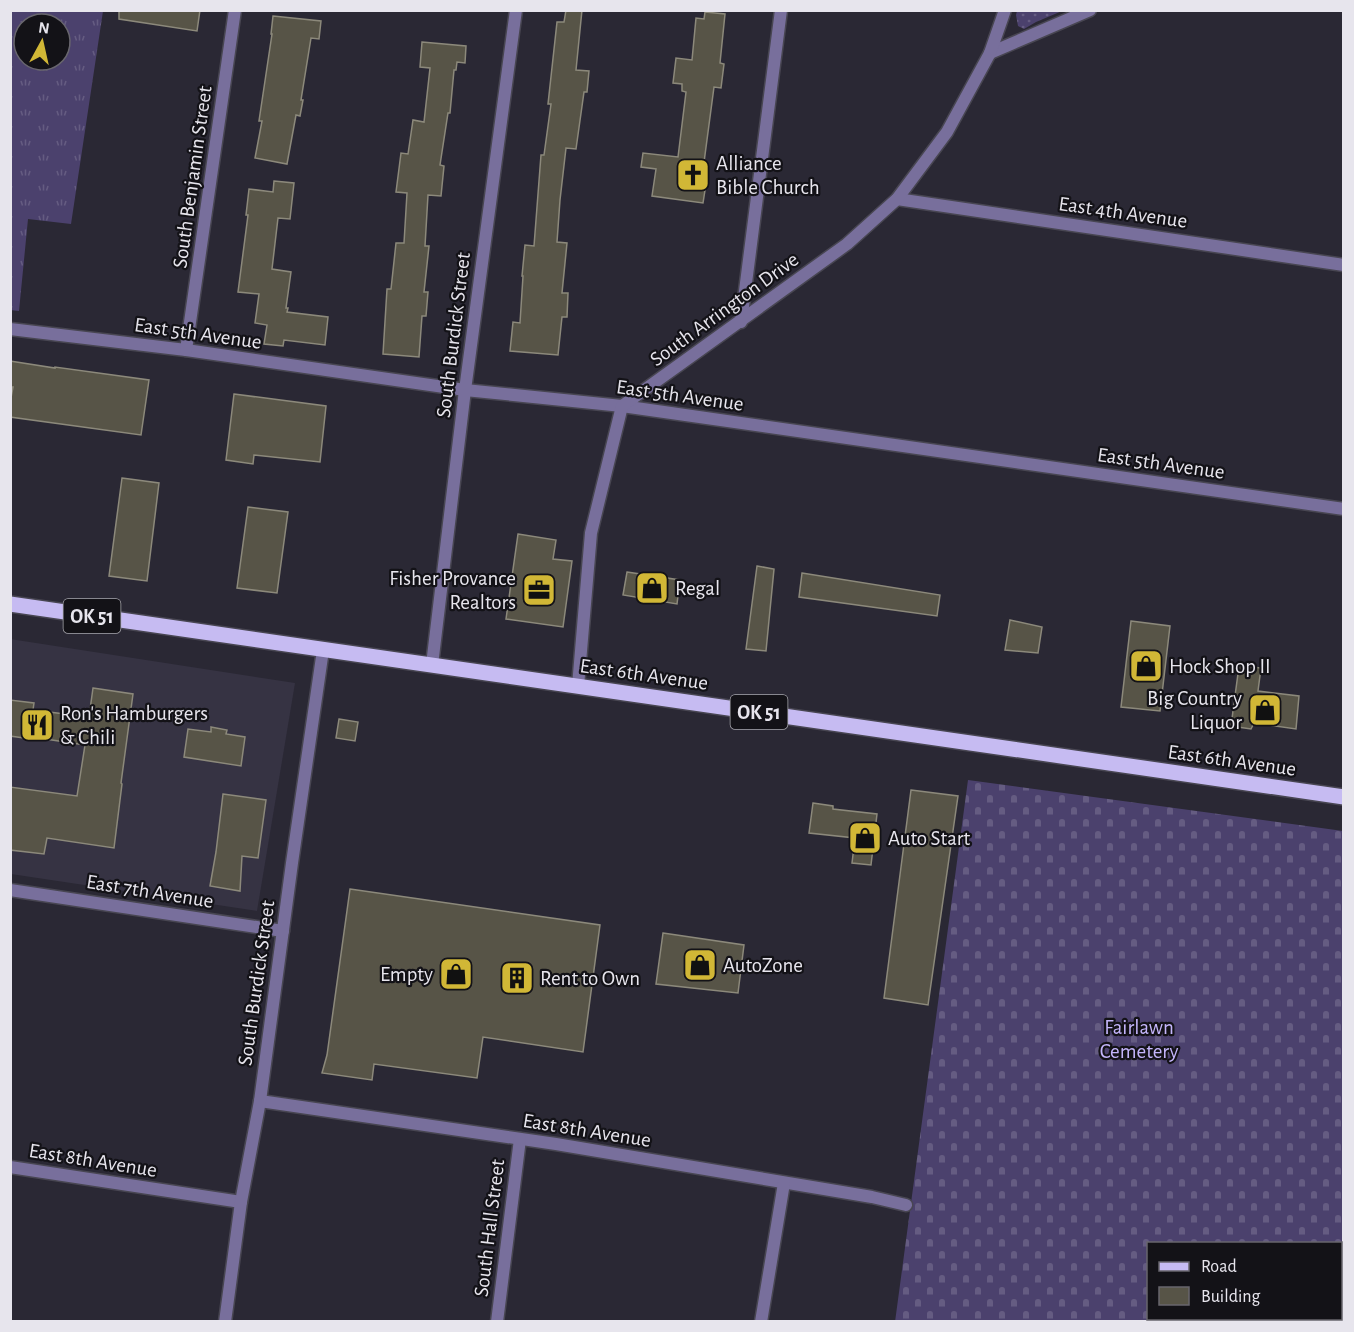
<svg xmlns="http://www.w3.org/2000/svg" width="1354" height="1332" font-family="'Alegreya Sans',sans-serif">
  <defs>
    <pattern id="grass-tufts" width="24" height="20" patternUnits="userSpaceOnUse" patternTransform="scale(1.5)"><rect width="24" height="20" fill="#4b416d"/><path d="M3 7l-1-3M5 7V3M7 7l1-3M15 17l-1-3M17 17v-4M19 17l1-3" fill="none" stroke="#655c82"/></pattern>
    <pattern id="cemetery-stones" width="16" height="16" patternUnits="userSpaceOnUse" patternTransform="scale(1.5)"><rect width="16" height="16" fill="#4b416d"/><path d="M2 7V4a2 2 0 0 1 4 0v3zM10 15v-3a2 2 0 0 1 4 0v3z" fill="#655c82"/></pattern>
    <pattern id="park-dots" width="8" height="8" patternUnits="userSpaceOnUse" patternTransform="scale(1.5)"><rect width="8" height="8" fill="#4b416d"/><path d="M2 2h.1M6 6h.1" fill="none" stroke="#655c82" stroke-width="1.8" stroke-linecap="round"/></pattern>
  </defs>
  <rect width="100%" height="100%" fill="#2a2834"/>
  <polygon fill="#363343" points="10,639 295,683 257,911 11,874"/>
  <path fill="url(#grass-tufts)" fill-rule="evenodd" d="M 10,11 L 103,11 L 71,224 L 28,219 L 19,311 L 10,310 ZM 24,24 L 60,24 L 60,60 L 24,60 Z"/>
  <path fill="url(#cemetery-stones)" fill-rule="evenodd" d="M 968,780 L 1343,831 L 1343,1321 L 895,1322 ZM 1148,1244 L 1340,1244 L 1340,1318 L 1148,1318 Z"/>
  <polygon fill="url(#park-dots)" points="1017,11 1017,10 1062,11 1036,22 1024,29 1018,26 1016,15"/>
  <g fill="#575447" stroke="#8c897b" stroke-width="1.5">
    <polygon points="119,10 200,10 197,31 119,19"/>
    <polygon points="566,10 582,10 576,70 589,71 587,92 584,92 576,149 566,148 560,200 557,242 567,243 562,293 568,293 567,317 562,317 558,355 510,351 513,322 520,323 523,276 522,276 525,245 534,246 541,155 544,155 551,104 548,104 557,22 564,22"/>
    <polygon points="705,12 725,14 720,63 724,64 721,88 714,87 703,170 708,171 703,203 652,196 656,169 641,167 643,153 678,157 686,92 682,91 682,84 673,83 676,58 692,60 696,18 704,19"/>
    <polygon points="273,16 321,21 319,39 311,38 301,100 303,100 300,116 296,115 287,164 255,158 262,121 259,121 272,34 271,34"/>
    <polygon points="422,42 466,46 465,63 457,62 456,70 454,70 450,113 448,113 440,165 444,166 441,196 428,195 425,246 429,246 424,292 428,292 426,316 422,316 419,357 383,354 387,289 391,289 396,243 404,243 407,193 396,192 401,153 408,154 413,120 424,122 430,68 420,67"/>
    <polygon points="274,181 294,183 290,219 278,218 272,269 291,272 286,308 288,308 287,312 328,317 325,345 284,340 283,346 264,344 267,325 255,323 259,294 238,292 248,215 246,215 249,189 273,192"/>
    <polygon points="10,361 55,368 55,367 149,380 141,435 10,417 10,403 13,387 10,387"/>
    <polygon points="234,394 326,406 320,462 254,455 253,464 226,460"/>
    <polygon points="122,478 159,483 147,581 109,576"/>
    <polygon points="248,507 288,512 277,593 237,588"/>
    <polygon points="518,534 556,540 553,559 572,561 563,627 506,619"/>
    <polygon points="757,566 774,569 766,651 746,649"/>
    <polygon points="627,572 680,580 677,604 623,595"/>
    <polygon points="802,573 940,595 937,616 799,597"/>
    <polygon points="1010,620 1042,627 1038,653 1005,650"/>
    <polygon points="1131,621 1170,626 1160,711 1121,707"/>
    <polygon points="1239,666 1261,668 1258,691 1299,696 1296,729 1254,723 1251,729 1231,726"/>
    <polygon points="93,688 133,694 121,783 122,784 114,848 47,838 44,854 10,850 10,787 77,796 85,745 32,737 31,739 10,736 10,700 34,703 33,710 89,717"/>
    <polygon points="339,719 358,722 355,741 336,738"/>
    <polygon points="211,727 227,730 226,734 245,737 241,766 184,757 188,729 211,732"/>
    <polygon points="911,790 958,796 928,1005 884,998"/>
    <polygon points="223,794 266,800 258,858 242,856 240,891 210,886 216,852"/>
    <polygon points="813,803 833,806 833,809 877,814 871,865 852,863 855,838 809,833"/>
    <polygon points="350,889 600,925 583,1052 483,1037 477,1078 374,1064 372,1080 322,1073 327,1055"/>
    <polygon points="663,933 744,945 738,993 656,984"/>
  </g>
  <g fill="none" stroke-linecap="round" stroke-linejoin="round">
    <defs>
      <g id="minor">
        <polyline points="990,53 1090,10"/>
        <polyline points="897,199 1344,265"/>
        <polyline points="741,322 781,10"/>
        <polyline points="10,329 186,350 465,390 622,406 1344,509"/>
        <polyline points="186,350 235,10"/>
        <polyline points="432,665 465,390 516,10"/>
        <polyline points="578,686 591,533 622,406 847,244 897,199 947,132 990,53 1005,10"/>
        <polyline points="10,890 283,931"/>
        <polyline points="260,1101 556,1144 872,1197 906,1205"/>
        <polyline points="10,1167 241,1202"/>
        <polyline points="225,1322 241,1202 260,1101 292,863 323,650"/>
        <polyline points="497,1322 520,1139"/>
        <polyline points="761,1322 784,1183"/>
      </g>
      <polyline id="primary" points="10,604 1344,797"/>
    </defs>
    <use href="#minor" stroke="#484652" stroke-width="15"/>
    <use href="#primary" stroke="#484652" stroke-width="18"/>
    <use href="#minor" stroke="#786f9c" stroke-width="12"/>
    <use href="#primary" stroke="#c6bbf2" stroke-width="15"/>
  </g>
  <defs>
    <symbol id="church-square" viewBox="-11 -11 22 22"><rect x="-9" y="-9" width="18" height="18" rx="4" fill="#d1b736" stroke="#131217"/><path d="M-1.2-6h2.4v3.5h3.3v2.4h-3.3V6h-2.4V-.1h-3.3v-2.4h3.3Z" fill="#111"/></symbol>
    <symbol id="shop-square" viewBox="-11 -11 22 22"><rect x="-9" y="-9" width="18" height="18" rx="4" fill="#d1b736" stroke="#131217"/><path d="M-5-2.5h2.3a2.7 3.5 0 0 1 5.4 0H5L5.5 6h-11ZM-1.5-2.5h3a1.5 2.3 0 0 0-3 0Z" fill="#111"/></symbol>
    <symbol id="office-square" viewBox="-11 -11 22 22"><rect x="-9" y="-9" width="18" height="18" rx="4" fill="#d1b736" stroke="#131217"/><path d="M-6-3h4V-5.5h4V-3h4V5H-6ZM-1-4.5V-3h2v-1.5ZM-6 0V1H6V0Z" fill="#111"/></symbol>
    <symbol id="restaurant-square" viewBox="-11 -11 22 22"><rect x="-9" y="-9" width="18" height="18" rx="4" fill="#d1b736" stroke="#131217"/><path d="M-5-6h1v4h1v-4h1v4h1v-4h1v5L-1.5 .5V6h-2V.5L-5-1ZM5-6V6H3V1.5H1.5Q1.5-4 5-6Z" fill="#111"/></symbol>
    <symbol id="building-square" viewBox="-11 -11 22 22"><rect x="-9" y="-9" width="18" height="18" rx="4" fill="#d1b736" stroke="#131217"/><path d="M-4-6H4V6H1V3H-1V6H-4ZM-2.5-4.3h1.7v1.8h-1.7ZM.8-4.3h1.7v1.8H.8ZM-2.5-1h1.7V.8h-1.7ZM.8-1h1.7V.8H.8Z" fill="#111"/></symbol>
  </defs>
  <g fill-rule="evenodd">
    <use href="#church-square" x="674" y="156" width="38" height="38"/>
    <use href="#shop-square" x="633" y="569" width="38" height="38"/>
    <use href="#office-square" x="520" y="571" width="38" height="38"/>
    <use href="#shop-square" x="1127" y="647" width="38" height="38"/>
    <use href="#shop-square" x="1246" y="691" width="38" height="38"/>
    <use href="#restaurant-square" x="18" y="706" width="38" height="38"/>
    <use href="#shop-square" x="846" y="819" width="38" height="38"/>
    <use href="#shop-square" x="681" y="946" width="38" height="38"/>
    <use href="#shop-square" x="437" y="955" width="38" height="38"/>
    <use href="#building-square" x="498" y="959" width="38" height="38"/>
  </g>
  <g text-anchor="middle" stroke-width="4.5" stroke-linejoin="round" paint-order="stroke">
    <g fill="#131217" stroke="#a7a6ad" stroke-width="1.5">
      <rect x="63.5" y="599" width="57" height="34" rx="4.5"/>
      <rect x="730.5" y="695" width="57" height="34" rx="4.5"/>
    </g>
    <g font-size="20" font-weight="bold" fill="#e7e5ed">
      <text x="92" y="623">OK 51</text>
      <text x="759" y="719">OK 51</text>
    </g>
    <g font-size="21" fill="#e7e5ed" stroke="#131217" text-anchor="start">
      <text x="716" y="170">Alliance<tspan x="716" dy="24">Bible Church</tspan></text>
      <text x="516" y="585" text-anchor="end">Fisher Provance<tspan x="516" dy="24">Realtors</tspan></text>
      <text x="675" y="595">Regal</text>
      <text x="1169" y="673">Hock Shop II</text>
      <text x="1242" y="705" text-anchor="end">Big Country<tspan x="1242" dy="24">Liquor</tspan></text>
      <text x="60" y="720">Ron's Hamburgers<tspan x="60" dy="24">&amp; Chili</tspan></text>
      <text x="888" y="845">Auto Start</text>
      <text x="723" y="972">AutoZone</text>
      <text x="433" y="981" text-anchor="end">Empty</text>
      <text x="540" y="985">Rent to Own</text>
    </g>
    <g font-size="21" fill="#e7e5ed" stroke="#131217">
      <text transform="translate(192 177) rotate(-82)" y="7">South Benjamin Street</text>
      <text transform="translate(1123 212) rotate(8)" y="7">East 4th Avenue</text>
      <text transform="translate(724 309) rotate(-36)" y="7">South Arrington Drive</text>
      <text transform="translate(198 333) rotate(8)" y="7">East 5th Avenue</text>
      <text transform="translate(453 335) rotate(-83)" y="7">South Burdick Street</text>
      <text transform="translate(680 395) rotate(8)" y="7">East 5th Avenue</text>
      <text transform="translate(1161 463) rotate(8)" y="7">East 5th Avenue</text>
      <text transform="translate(644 674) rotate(8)" y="7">East 6th Avenue</text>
      <text transform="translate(1232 760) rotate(8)" y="7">East 6th Avenue</text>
      <text transform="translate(150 891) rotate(9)" y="7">East 7th Avenue</text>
      <text transform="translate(256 983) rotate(-82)" y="7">South Burdick Street</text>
      <text transform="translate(587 1130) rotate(9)" y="7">East 8th Avenue</text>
      <text transform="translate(93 1160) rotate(9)" y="7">East 8th Avenue</text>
      <text transform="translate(489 1228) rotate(-83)" y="7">South Hall Street</text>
    </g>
    <g font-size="21" fill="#c4b5fb" stroke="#131217">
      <text x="1139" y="1034">Fairlawn<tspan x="1139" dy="24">Cemetery</tspan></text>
    </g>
  </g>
  <rect width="1354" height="1332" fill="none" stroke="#e7e5ed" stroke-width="24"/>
  <rect x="1147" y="1242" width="195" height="78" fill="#131217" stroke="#68666d" stroke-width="1.5"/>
  <rect x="1159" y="1262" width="30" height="9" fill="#c6bbf2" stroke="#68666d" stroke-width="1.5"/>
  <text x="1201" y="1272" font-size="18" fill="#e7e5ed">Road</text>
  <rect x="1159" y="1287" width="30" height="18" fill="#575447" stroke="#68666d" stroke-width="1.5"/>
  <text x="1201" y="1302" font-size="18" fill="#e7e5ed">Building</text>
  <g transform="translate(42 42) rotate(8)"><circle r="28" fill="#131217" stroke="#68666d" stroke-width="1.5"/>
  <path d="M0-4.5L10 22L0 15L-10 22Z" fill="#d1b736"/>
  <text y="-9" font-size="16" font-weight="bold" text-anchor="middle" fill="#e7e5ed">N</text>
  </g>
</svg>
